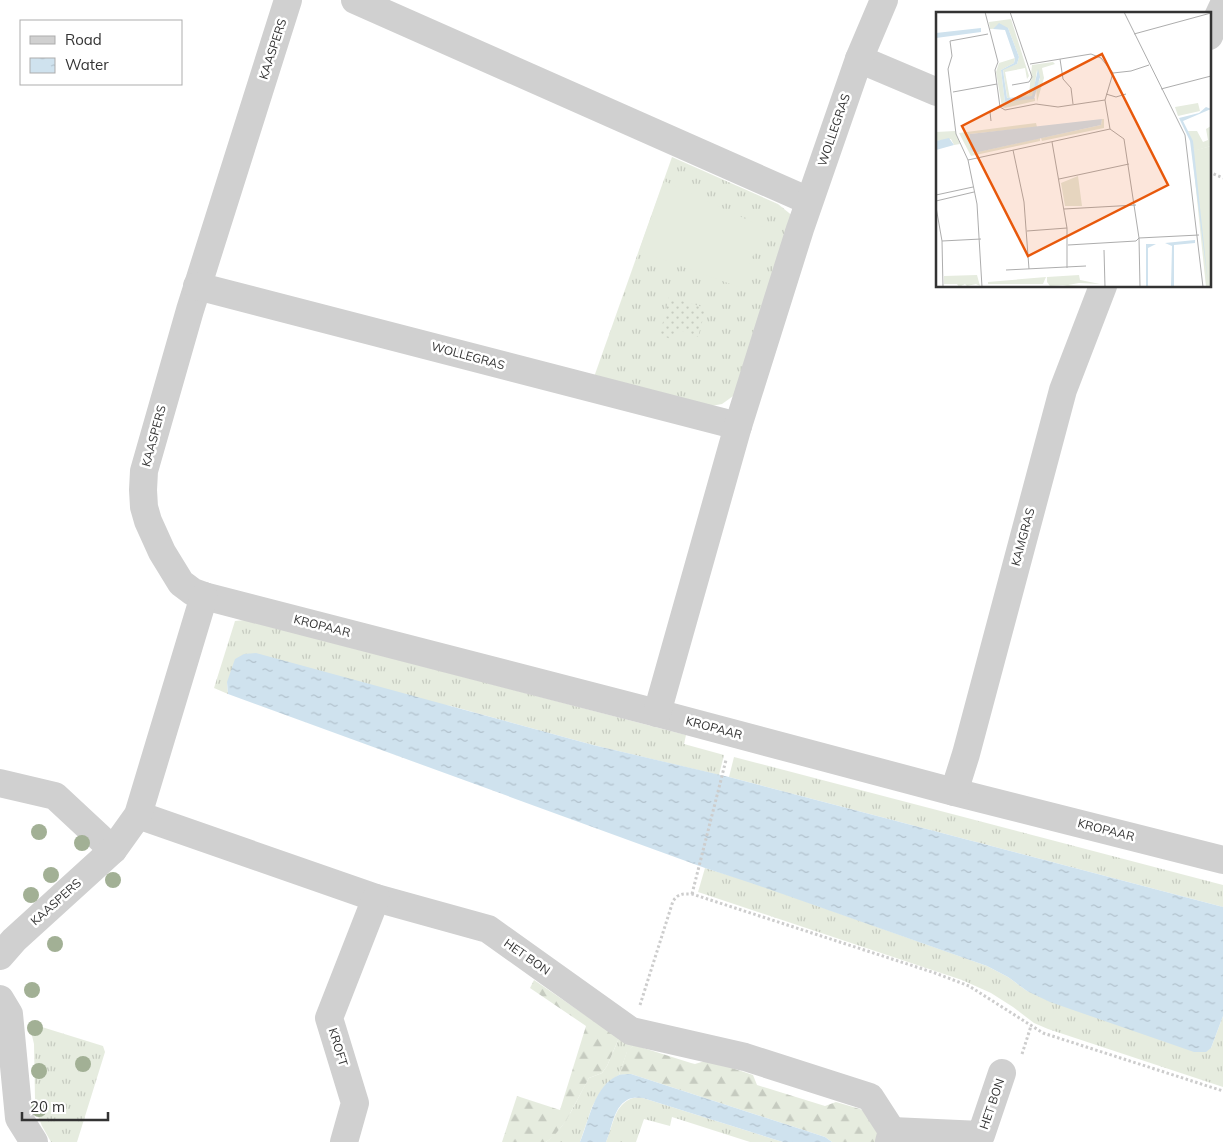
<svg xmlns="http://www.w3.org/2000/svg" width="1223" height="1142" font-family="Mulish,sans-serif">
  <defs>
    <pattern id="grass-tufts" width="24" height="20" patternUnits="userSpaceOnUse" patternTransform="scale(1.25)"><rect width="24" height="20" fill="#e6ecdf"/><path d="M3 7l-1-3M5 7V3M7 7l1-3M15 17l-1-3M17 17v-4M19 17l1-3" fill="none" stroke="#c6cbc0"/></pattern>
    <pattern id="forest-firs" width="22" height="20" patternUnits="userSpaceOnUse" patternTransform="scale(1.25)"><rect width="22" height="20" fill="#e6ecdf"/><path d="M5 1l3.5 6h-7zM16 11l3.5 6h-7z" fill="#c6cbc0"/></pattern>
    <pattern id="park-dots" width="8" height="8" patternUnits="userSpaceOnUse" patternTransform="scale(1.25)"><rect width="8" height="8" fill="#e6ecdf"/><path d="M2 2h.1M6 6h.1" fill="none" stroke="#c6cbc0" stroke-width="1.8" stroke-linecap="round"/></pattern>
    <pattern id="water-ripples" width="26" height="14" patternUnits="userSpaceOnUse" patternTransform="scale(1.25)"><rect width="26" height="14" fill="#cfe2ee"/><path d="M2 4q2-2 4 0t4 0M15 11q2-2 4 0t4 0" fill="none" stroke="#b2c2cd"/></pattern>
  </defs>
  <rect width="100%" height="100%" fill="#fff"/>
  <g fill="url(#grass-tufts)">
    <polygon points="672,157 778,204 794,217 736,394 722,404 706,407 594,377"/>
    <polygon points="245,620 686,735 684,744 724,755 719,775 593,745 451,706 227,682 228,694 214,688 235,621"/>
    <polygon points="734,757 1223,885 1223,907 729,777"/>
    <polygon points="705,868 751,882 987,966 1008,977 1027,991 1211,1048 1223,1016 1223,1087 1048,1029 1034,1023 1013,1007 991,993 962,980 698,892"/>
    <polygon points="29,1023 103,1046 105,1052 77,1142 51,1142 42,1126 37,1114 35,1099 34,1044"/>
    <path d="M 619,1038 L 634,1045 L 627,1052 L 619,1075 L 608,1082 L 601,1091 L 592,1107 L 580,1142 L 546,1142 C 567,1127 576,1100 589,1078 L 602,1073 L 607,1066 Z"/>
    <path d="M 633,1098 L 643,1098 L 783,1142 L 750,1142 L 672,1117 L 670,1126 L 644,1119 L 636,1142 L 606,1142 C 613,1126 614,1104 633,1098 Z"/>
  </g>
  <g fill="url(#forest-firs)">
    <polygon points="534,980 619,1038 607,1066 602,1073 589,1078 566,1121 554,1136 546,1142 502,1142 517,1096 560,1110 586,1026 530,988"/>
    <polygon points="634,1045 691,1063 695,1064 708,1060 753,1075 757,1085 825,1106 836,1102 860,1109 867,1113 878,1132 876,1142 832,1142 825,1137 631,1074 619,1075 627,1051"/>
  </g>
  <polygon fill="url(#park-dots)" points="669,297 706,308 698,337 677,329 672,340 660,334"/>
  <polygon fill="#e6ecdf" points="664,181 765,228 739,287 639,251"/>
  <g fill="url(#water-ripples)">
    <polygon points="256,653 593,745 729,777 1223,907 1223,1016 1211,1048 1206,1052 1194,1052 1050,1002 1027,991 1008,977 987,966 751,883 705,868 228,694 227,682 235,659 244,654"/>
    <path d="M 631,1074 L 825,1137 L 832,1142 L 783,1142 L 643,1098 C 638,1098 632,1097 627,1100 C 613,1108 612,1129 606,1142 L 580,1142 C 589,1121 594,1085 619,1075 C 622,1074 627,1074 631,1074 Z"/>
  </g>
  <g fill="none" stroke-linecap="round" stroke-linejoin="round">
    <g stroke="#cdcdcd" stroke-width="3" stroke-dasharray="2.5 2.5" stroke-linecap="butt">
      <polyline points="1209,172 1223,178"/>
      <polyline points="692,894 726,760"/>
      <path d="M 640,1005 L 673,901 C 679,893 682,894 692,894 L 935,973 L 969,986 L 1043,1033 L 1223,1091"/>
      <polyline points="1022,1054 1031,1026"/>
    </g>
    <g stroke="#d0d0d0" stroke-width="28">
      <polyline points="288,0 190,310 144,471 143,490 144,507 148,521 162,552 181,583 193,592 204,596 657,713 954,792 1223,860"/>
      <polyline points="355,0 809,201"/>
      <polyline points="1209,36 1223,6"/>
      <polyline points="859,59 937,92"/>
      <polyline points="197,286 738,426"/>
      <polyline points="657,713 738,426 800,229 859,59 884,0"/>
      <polyline points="0,783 55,796 113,850"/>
      <polyline points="954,792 966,754 1063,390 1103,286"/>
      <polyline points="138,815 376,898 488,929 631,1031 745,1057 870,1097 892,1131 889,1142"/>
      <polyline points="0,956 14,940 113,850 138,815 204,596"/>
      <polyline points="0,999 9,1014 19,1118 34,1142"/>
      <polyline points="892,1131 981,1135 1002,1073"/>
      <polyline points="344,1142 355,1103 329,1018 376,898"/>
    </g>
  </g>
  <g fill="#a2b095">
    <circle cx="39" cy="832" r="8"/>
    <circle cx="82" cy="843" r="8"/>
    <circle cx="51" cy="875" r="8"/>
    <circle cx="113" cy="880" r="8"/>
    <circle cx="31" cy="895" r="8"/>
    <circle cx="55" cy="944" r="8"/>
    <circle cx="32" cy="990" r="8"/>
    <circle cx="35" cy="1028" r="8"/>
    <circle cx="83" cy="1064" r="8"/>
    <circle cx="39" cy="1071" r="8"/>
    <circle cx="39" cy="1109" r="8"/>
  </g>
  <g text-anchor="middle" stroke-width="5" stroke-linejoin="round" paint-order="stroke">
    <g font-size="12" fill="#333" stroke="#fff">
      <text transform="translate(273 49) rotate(-72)" y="4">KAASPERS</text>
      <text transform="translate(834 130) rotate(-71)" y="4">WOLLEGRAS</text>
      <text transform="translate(468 356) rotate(15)" y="4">WOLLEGRAS</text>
      <text transform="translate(154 436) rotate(-75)" y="4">KAASPERS</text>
      <text transform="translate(1023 537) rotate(-75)" y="4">KAMGRAS</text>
      <text transform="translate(322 626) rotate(14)" y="4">KROPAAR</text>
      <text transform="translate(714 728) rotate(15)" y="4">KROPAAR</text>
      <text transform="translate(1106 830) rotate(14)" y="4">KROPAAR</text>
      <text transform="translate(56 902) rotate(-42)" y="4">KAASPERS</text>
      <text transform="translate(527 957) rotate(35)" y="4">HET BON</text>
      <text transform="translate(338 1047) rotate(73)" y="4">KROFT</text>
      <text transform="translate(992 1104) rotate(-71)" y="4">HET BON</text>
    </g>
  </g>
  <g transform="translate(936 12)">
    <rect width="275" height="275" fill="#fff"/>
    <path d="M 75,7 L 93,64 L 91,67 L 89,56 L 69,60 L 74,87 L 93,82 L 96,53 L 117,50 L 119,52 L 106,56 L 108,66 L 101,90 L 100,74 L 104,67 L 101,58 L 97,84 L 76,88 L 72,87 L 71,85 L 67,57 L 81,52 L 83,45 L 72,16 L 54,17 L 53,10 ZM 166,107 L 168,107 L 168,116 L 106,129 L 105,126 L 165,113 ZM 100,111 L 101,115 L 34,122 L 37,141 L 104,126 L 104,129 L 35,144 L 23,121 ZM 19,119 L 24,132 L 18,133 L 15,127 L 0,129 L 0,120 ZM 275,134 L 275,275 L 270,275 L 256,139 ZM 142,164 L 146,194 L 129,194 L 125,171 ZM 41,263 L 44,274 L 40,272 L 31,274 L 29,272 L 23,275 L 21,272 L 8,272 L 8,264 ZM 143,263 L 144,268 L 164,272 L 143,271 L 132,273 L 164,275 L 123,275 L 131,273 L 114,274 L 111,270 L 111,265 ZM 110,265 L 107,272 L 52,272 L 52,270 Z" fill="#e6ecdf"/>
    <path d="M 79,46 L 78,51 L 65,58 L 69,90 L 99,86 L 99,89 L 69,96 L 66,95 L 60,60 L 63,51 ZM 275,114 L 275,134 L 258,139 L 252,119 L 261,119 L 267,130 L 272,128 L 270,117 Z" fill="#e6ecdf"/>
    <path d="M 262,91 L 264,99 L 242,104 L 239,95 Z" fill="#e6ecdf"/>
    <path d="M 63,11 L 72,16 L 83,45 L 81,52 L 67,58 L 71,86 L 96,84 L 102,57 L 104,65 L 98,87 L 69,90 L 65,58 L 78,51 L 79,47 L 69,18 L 57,17 ZM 45,16 L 45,20 L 0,26 L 0,21 ZM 270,95 L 275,97 L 247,109 L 257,129 L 272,271 L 254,129 L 243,106 L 263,101 ZM 166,107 L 165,113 L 38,141 L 34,137 L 34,122 ZM 13,126 L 18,133 L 0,138 L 0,129 ZM 259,228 L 259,231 L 238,233 L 238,275 L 235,275 L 236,234 L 229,231 ZM 210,232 L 220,232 L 212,236 L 212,275 L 210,275 Z" fill="#cfe2ee"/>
    <path fill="none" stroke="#adadad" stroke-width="1" d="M 49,0 L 62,50 L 59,58 L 64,95 L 69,98 L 100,92 L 122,95 L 169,88M 74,0 L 96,65 L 93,70 L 76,73M 188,0 L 249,123 L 267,275M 198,22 L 275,1M 124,47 L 127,67 L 135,76 L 137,92M 94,52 L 155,42 L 165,46 L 177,61 L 195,59 L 213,53M 225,77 L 275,64M 17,80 L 61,72M 170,82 L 180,85 L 190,82M 55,109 L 54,100 L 64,95M 174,117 L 188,127 L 203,226 L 263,223M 174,117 L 169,88 L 177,61M 116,130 L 131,216 L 131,256M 77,138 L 88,190 L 93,257M 32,148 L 174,117M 123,167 L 193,152M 0,183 L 37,175M 0,189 L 38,180M 0,195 L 6,229 L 7,275M 128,197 L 200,193M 91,219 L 131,216M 6,229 L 45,227M 132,233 L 200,229 L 203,226 L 204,275M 168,238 L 169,275M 70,258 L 150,254M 46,275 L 41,192 L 32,148 L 20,122 L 12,57 L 16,44 L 14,29 L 52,22"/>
    <path fill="#e8590c" fill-opacity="0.15" stroke="#e8590c" stroke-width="2.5" d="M 166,42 L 232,173 L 92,244 L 26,114 Z"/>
    <rect width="275" height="275" fill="none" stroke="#333" stroke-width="2.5"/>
  </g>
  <rect x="20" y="20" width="162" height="65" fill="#ffffff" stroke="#adadad"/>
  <rect x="30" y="36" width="25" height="8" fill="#d0d0d0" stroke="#adadad"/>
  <text x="65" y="45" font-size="15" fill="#333333">Road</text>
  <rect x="30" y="58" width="25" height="15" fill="url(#water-ripples)" stroke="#adadad"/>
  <text x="65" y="70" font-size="15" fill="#333333">Water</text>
  <path d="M22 1112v8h86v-8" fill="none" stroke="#333333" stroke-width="2.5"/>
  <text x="30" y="1112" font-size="15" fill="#333333" stroke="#ffffff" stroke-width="4" paint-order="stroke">20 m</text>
</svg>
